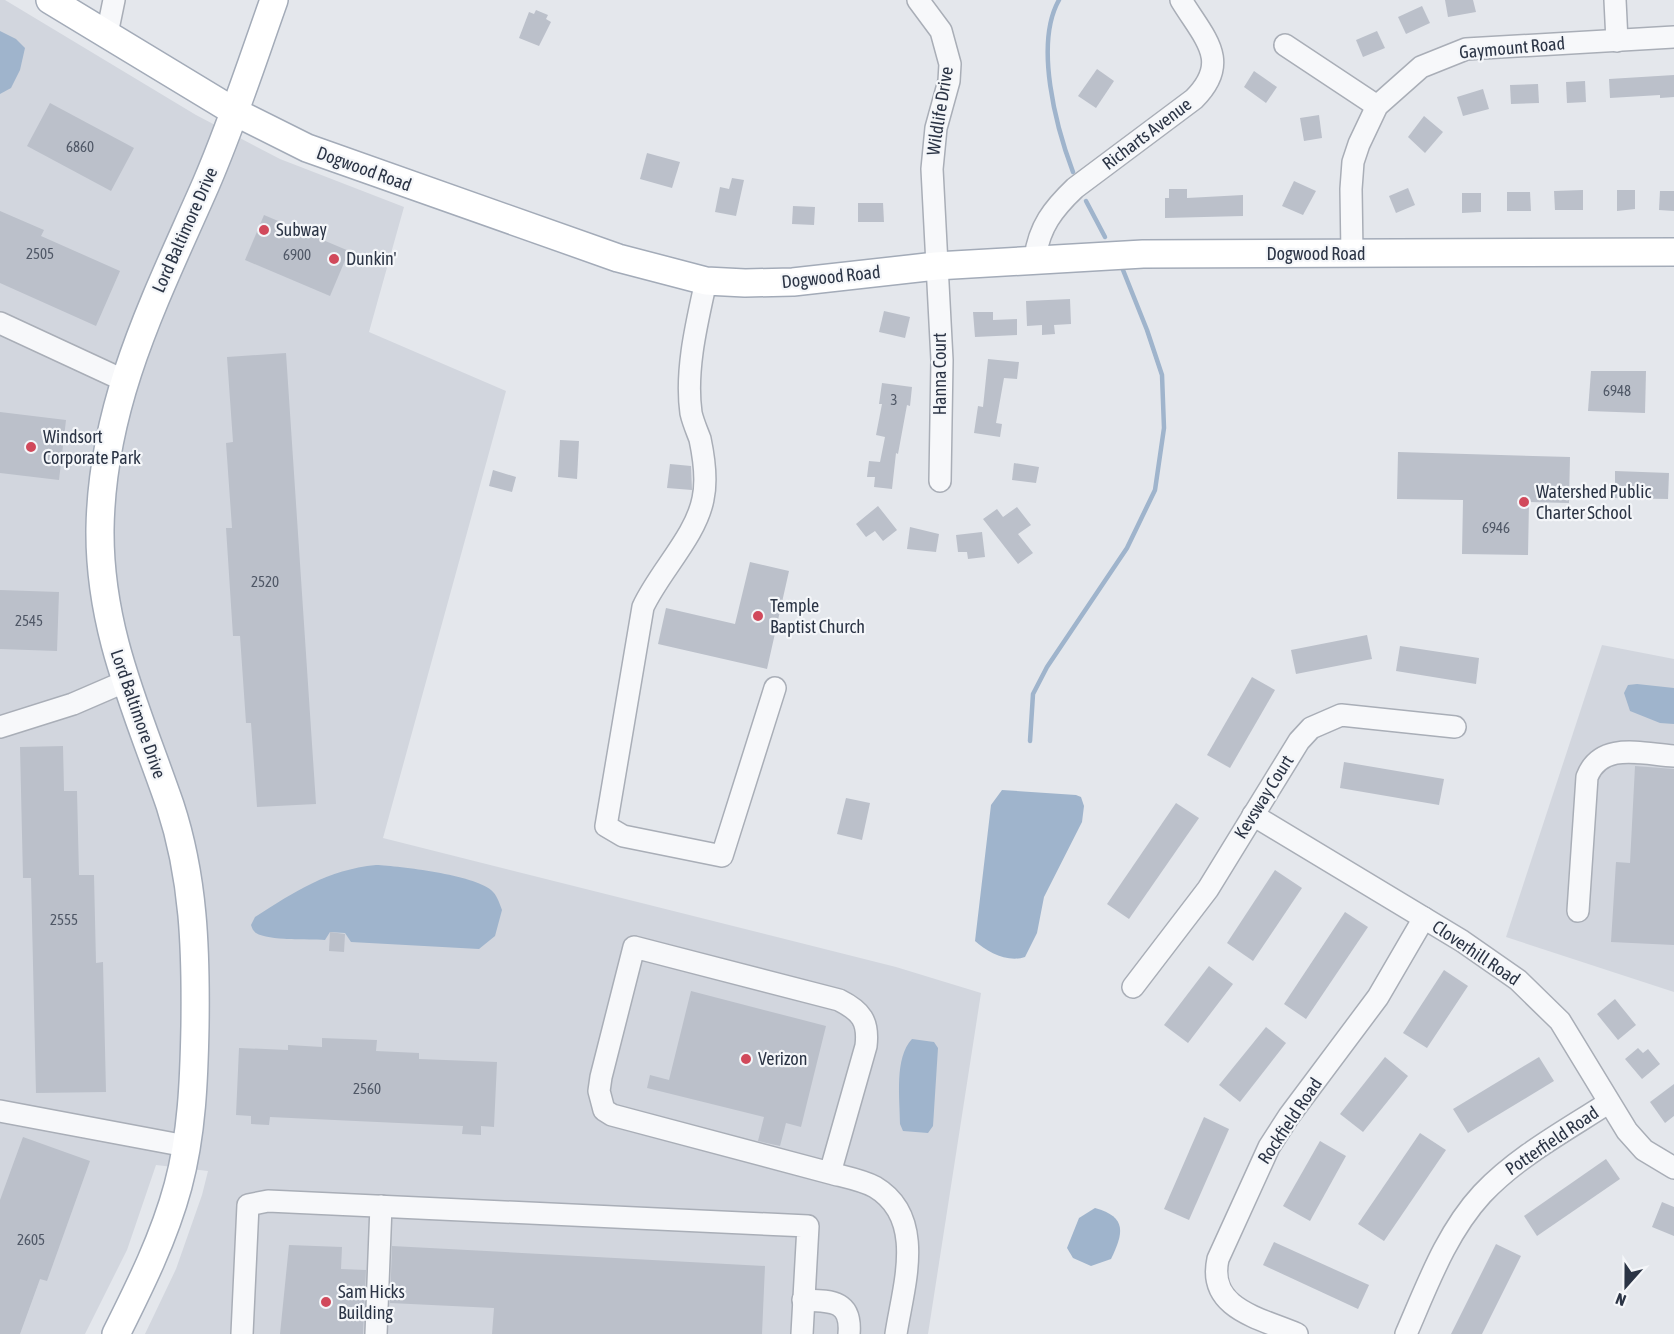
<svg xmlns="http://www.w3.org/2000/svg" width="1674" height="1334" font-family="'Asap Condensed',sans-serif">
  <rect width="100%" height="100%" fill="#e4e7ec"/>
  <g fill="#d2d6de">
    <polygon points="0,0 5,0 196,115 280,159 404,207 369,332 506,391 383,838 896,967 981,993 928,1334 145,1334 176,1269 202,1195 208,1171 156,1165 127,1250 85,1334 0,1334"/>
    <polygon points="1602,645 1674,659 1674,992 1506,937"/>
  </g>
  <g fill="#9fb4cc">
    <polygon points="0,31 16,39 25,48 20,70 11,88 0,94"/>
    <polygon points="1637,684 1674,688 1674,724 1660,723 1630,711 1624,693 1628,685"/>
    <path d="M 1002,790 L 1076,795 L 1081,797 L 1084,806 L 1082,822 L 1044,897 L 1037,933 L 1025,957 C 1008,963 987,952 975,941 L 991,805 Z"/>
    <path d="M 376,865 C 400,866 474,875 491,890 C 497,895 499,902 502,910 L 495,936 L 479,949 L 351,942 L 345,933 L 330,932 L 325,940 C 309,939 269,941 256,933 C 253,931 252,928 251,925 L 255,917 C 296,891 327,870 376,865 Z"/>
    <path d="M 912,1039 L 934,1042 L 938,1048 L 933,1126 L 928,1133 L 903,1131 L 900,1124 C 900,1098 894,1058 912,1039 Z"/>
    <path d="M 1095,1208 C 1128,1217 1123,1234 1111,1259 L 1091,1266 L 1073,1258 L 1067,1248 L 1079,1218 Z"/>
  </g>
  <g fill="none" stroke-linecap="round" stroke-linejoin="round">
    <g stroke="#9fb4cc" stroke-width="4.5">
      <path d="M 1059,0 C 1034,44 1056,127 1073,172"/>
      <polyline points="1086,201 1105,237"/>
      <polyline points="1030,741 1033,694 1047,667 1127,548 1155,490 1164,428 1162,375 1147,330 1123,270"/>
    </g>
  </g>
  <g fill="#bbc0ca">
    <polygon points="1445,0 1473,0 1476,12 1448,17"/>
    <polygon points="1422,6 1430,23 1406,34 1398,17"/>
    <polygon points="536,10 548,15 546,19 551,22 539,46 519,38 529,12 534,14"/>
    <polygon points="1377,31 1385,48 1363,57 1356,40"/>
    <polygon points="1097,69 1114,81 1096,108 1078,96"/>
    <polygon points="1254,71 1277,87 1266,103 1244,87"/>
    <polygon points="1674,75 1674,97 1660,98 1660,95 1610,98 1609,79"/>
    <polygon points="1585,81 1586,102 1567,103 1566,82"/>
    <polygon points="1538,84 1539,103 1511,104 1510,85"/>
    <polygon points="1483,89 1489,109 1463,116 1457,97"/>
    <polygon points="50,103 134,148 111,191 27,146"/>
    <polygon points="1319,115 1322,138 1304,141 1300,118"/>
    <polygon points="1424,116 1443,132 1425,153 1408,137"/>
    <polygon points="647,153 680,162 672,188 640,179"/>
    <polygon points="732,178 744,180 736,216 715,212 720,187 729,189"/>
    <polygon points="1294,181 1316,191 1303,215 1282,206"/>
    <polygon points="1408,188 1415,205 1396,213 1389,196"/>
    <polygon points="1169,189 1187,189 1187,198 1243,195 1243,216 1165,218 1165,198 1169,198"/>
    <polygon points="1583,190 1583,210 1555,210 1554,191"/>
    <polygon points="1617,190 1635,190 1635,209 1617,211"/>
    <polygon points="1660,191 1674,191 1674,211 1659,210"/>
    <polygon points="1507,192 1530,192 1531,211 1507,211"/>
    <polygon points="1462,193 1481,193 1481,212 1462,213"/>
    <polygon points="858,203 883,203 884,222 858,222"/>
    <polygon points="793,206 815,207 814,225 792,224"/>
    <polygon points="0,211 44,230 41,236 120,271 96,326 0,283"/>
    <polygon points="264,215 349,251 330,296 245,260"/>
    <polygon points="1070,299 1071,324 1054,325 1055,334 1042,335 1042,325 1027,326 1026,301"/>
    <polygon points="884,311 910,317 905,338 879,332"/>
    <polygon points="973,312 993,312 993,320 1017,319 1017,335 975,337"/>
    <polygon points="286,353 316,804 257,807 251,723 246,723 240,636 233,636 226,528 232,528 226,443 233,442 227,357"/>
    <polygon points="988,359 1019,362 1017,379 1004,378 996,423 1002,424 1000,437 974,433 978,406 983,407"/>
    <polygon points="1591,371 1646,371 1645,413 1588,411"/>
    <polygon points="882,383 912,387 910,406 907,405 898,454 896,453 892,489 874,487 875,477 867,477 869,461 880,462 885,437 876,435 882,404 879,404"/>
    <polygon points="0,412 66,420 59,480 0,473"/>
    <polygon points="560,440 579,441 577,479 558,477"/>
    <polygon points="1398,452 1570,457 1569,503 1529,502 1528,555 1462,554 1463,500 1397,499"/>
    <polygon points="1014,463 1039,467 1036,483 1012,480"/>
    <polygon points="670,464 691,466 692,490 667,488"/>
    <polygon points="493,470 516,477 512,492 489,486"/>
    <polygon points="1615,471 1669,473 1668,499 1615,498"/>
    <polygon points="878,506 897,530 883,541 875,531 866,537 856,524"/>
    <polygon points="1017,507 1031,525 1018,534 1033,553 1018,564 983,519 997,509 1003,517"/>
    <polygon points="910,527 939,534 936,552 907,549"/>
    <polygon points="982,532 985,557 968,559 967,552 958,552 956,535"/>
    <polygon points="750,562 789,571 767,669 658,644 666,608 735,624"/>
    <polygon points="0,590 59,592 57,651 0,649"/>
    <polygon points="1367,635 1372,659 1296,674 1291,650"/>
    <polygon points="1400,646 1479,658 1476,684 1396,671"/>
    <polygon points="1252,677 1275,690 1230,768 1207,755"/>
    <polygon points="63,746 64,791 77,791 79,875 94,875 96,963 103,962 106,1092 36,1093 31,878 23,878 20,747"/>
    <polygon points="1344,762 1444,779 1439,805 1340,788"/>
    <polygon points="1635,766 1674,769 1674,945 1611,942 1616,862 1630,863"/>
    <polygon points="846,798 870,803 862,840 837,834"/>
    <polygon points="1176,803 1199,818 1129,919 1107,904"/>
    <polygon points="1275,870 1302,888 1253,961 1227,943"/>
    <polygon points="1345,912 1368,927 1306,1019 1284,1004"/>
    <polygon points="330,932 345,934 344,952 329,951"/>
    <polygon points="1209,966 1233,984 1188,1043 1164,1025"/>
    <polygon points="1444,970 1468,986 1427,1048 1403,1033"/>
    <polygon points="691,991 826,1026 801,1127 786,1123 780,1146 758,1141 764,1117 647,1088 650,1075 669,1080"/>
    <polygon points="1615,999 1636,1025 1618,1040 1597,1014"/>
    <polygon points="1266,1027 1286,1043 1240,1102 1219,1085"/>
    <polygon points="322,1038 377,1040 376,1051 419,1053 419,1059 497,1062 494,1127 481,1126 481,1135 462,1134 463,1126 270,1117 269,1125 251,1124 251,1116 236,1115 239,1048 288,1050 288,1045 322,1047"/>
    <polygon points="1638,1048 1643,1053 1648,1049 1660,1064 1642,1079 1625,1059"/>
    <polygon points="1385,1057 1408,1076 1363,1132 1340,1114"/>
    <polygon points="1539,1057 1554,1081 1468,1133 1453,1109"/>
    <polygon points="1674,1084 1674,1116 1665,1123 1650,1102"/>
    <polygon points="1204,1117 1229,1129 1189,1220 1164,1209"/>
    <polygon points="1420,1133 1446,1150 1384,1241 1358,1224"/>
    <polygon points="23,1137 90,1161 47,1281 40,1279 20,1334 0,1334 0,1200"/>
    <polygon points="1320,1141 1346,1156 1310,1221 1283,1206"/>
    <polygon points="1606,1159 1620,1179 1537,1236 1524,1216"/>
    <polygon points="1662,1202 1674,1207 1674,1236 1652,1227"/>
    <polygon points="1274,1242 1369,1285 1358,1309 1263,1265"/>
    <polygon points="1496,1244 1521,1256 1482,1334 1451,1334"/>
    <polygon points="289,1245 342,1247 341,1269 366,1270 363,1334 280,1334"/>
    <polygon points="392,1246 765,1266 762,1334 492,1334 494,1308 390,1303"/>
  </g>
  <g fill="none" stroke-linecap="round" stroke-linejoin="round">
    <defs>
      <g id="minor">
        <polyline points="918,0 941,31 950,64 949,81 936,128 932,169 942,360 940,481"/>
        <polyline points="1615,0 1617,41"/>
        <polyline points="107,34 114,0"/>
        <polyline points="1285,45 1377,106"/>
        <polyline points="1352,254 1351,189 1353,162 1359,144 1377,106 1421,67 1466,49 1674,37"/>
        <path d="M 1035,258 C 1039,227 1053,209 1075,188 L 1194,99 C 1232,61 1204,38 1181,0"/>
        <path d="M 706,281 C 697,322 685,370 691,413 C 693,422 697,431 700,439 C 704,458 707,481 703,499 C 696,536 659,572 643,607 L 606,826 L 623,836 L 722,856 L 775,688"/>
        <polyline points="0,323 123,380"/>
        <polyline points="0,727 73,704 124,682"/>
        <polyline points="1253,815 1462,941 1518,980 1560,1021 1627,1131 1644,1150 1674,1168"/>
        <path d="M 1578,911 L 1587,777 C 1601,741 1642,754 1674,756"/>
        <polyline points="1133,987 1208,889 1299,741 1311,728 1341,715 1455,727"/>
        <polyline points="0,1111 186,1146"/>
        <path d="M 830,1173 L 612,1115 L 604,1110 L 599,1091 L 601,1077 L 634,947 L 839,1000 C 861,1011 869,1021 866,1046 L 830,1173 C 845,1177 862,1180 875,1187 C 927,1218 903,1287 896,1334"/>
        <path d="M 803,1300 C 831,1301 852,1300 849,1334"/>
        <polyline points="242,1334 248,1205 268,1201 808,1226 802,1334"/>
        <polyline points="376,1334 381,1206"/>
        <path d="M 1297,1334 C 1260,1318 1207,1309 1218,1259 L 1269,1147 L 1289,1116 L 1378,997 L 1424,918"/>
        <path d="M 1406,1334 C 1427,1286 1446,1233 1482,1194 C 1518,1156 1565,1131 1608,1103"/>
      </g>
      <g id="major">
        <polyline points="50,0 235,112 307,148 618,258 706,281 745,283 793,282 936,266 1143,254 1674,252"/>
        <path d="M 116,1334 C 140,1286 164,1238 178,1186 C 192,1134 194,1079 195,1026 C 196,950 194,878 170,805 C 138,712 99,631 100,529 C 102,401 156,298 206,184 C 232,124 252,62 274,0"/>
      </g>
    </defs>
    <use href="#minor" stroke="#a9aeb7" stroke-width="24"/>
    <use href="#major" stroke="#a3abb8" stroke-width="30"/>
    <use href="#minor" stroke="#f7f8fa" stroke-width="21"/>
    <use href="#major" stroke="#fff" stroke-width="27"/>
  </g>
  <g fill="#d1495b" stroke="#f4f6f9" stroke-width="2">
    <circle cx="264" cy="230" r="6"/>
    <circle cx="334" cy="259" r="6"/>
    <circle cx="31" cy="447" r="6"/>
    <circle cx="1524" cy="502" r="6"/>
    <circle cx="758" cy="616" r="6"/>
    <circle cx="746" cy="1059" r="6"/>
    <circle cx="326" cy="1302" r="6"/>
  </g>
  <g text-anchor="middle" stroke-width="4.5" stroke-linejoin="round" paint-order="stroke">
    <g font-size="15" fill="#4f5766">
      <text x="80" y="152">6860</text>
      <text x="40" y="259">2505</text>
      <text x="297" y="260">6900</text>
      <text x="1617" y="396">6948</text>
      <text x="894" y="405">3</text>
      <text x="1496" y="533">6946</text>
      <text x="265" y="587">2520</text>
      <text x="29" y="626">2545</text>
      <text x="64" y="925">2555</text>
      <text x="367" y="1094">2560</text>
      <text x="31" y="1245">2605</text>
    </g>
    <g font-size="18" fill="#2b3445" stroke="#f4f6f9">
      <text transform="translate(1512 48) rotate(-5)" y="6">Gaymount Road</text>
      <text transform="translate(940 111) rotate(-81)" y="6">Wildlife Drive</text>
      <text transform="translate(1147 134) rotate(-37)" y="6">Richarts Avenue</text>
      <text transform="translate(364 169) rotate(20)" y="6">Dogwood Road</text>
      <text transform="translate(185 230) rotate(-66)" y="6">Lord Baltimore Drive</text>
      <text x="1316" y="260">Dogwood Road</text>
      <text transform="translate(831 277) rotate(-6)" y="6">Dogwood Road</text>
      <text transform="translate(940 374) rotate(-90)" y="6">Hanna Court</text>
      <text transform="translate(138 714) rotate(71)" y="6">Lord Baltimore Drive</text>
      <text transform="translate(1264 797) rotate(-58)" y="6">Kevsway Court</text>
      <text transform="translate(1476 953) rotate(34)" y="6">Cloverhill Road</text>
      <text transform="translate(1290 1121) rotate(-56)" y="6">Rockfield Road</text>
      <text transform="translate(1552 1141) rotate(-34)" y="6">Potterfield Road</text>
    </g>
    <g font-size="18" fill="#2b3445" stroke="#f4f6f9" text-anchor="start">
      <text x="276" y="236">Subway</text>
      <text x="346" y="265">Dunkin'</text>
      <text x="43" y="443">Windsort<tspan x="43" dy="21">Corporate Park</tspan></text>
      <text x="1536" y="498">Watershed Public<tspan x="1536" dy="21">Charter School</tspan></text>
      <text x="770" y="612">Temple<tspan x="770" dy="21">Baptist Church</tspan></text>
      <text x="758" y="1065">Verizon</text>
      <text x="338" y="1298">Sam Hicks<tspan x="338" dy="21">Building</tspan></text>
    </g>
  </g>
  <g transform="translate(1626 1286) rotate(201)" stroke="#f4f6f9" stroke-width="4.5" paint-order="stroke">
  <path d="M0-4.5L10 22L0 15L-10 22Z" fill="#2b3445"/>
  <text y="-9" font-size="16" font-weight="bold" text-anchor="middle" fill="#2b3445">N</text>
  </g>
</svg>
